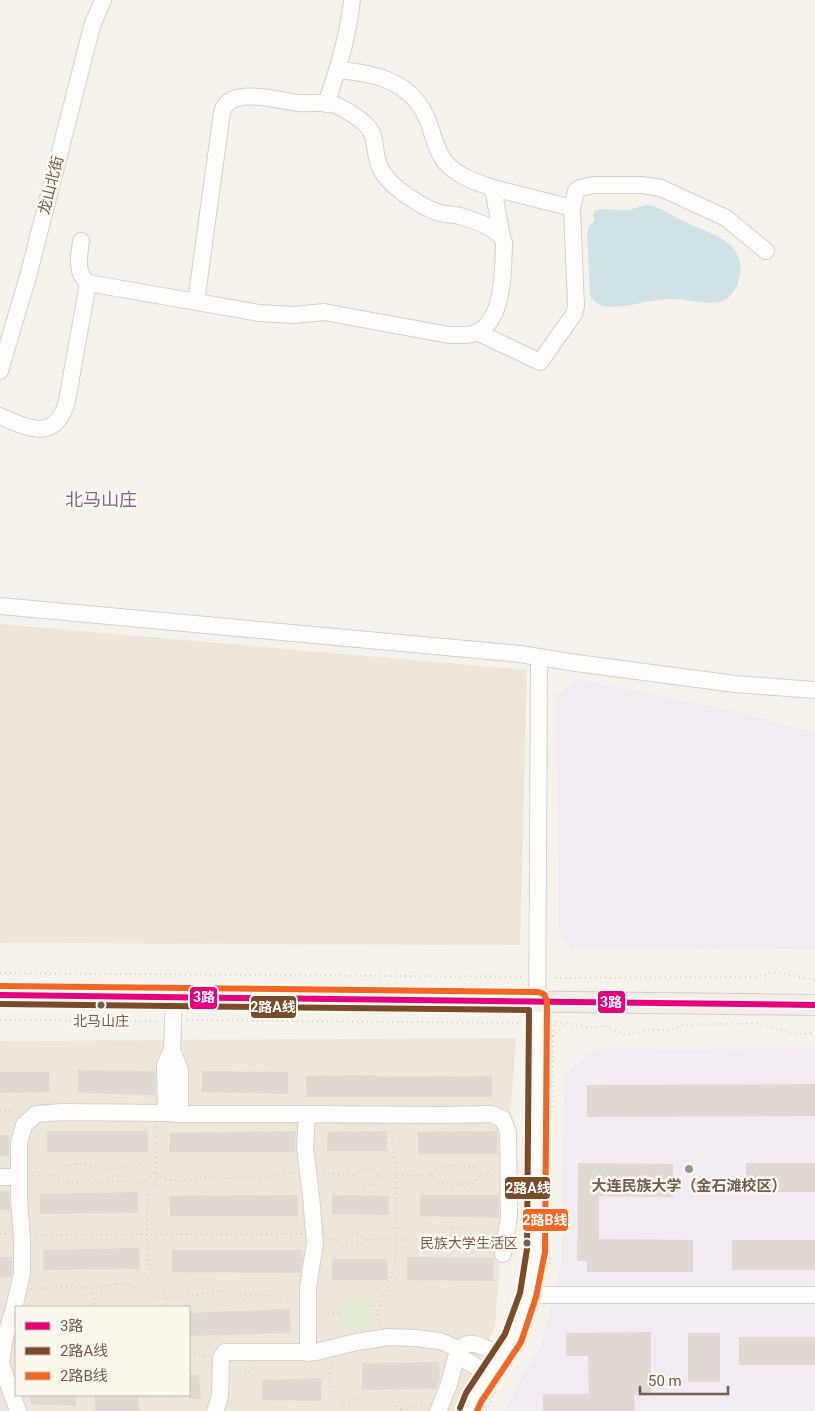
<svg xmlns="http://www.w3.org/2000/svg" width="815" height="1411" font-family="Roboto,'Noto Sans SC',sans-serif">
  <rect width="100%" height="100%" fill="#f6f3ec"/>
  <g fill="#eee6da" fill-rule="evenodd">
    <polygon points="0,624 527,670 520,945 0,943"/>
    <path d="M 516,1038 L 495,1327 L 455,1411 L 0,1411 L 0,1041 ZM 16,1307 L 189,1307 L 189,1395 L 16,1395 Z"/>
  </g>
  <g fill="#f3ebf2">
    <polygon points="577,679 743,713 815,733 815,949 571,948 559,935 556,697"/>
    <polygon points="815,1048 815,1411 503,1411 542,1342 561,1264 564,1075 595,1049"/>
  </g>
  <polygon fill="#e2ecd8" points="339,1298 369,1299 369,1327 340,1327"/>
  <path fill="#cfe2e5" d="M 647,205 C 662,207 672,216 685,222 C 710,234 748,241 739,279 C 738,286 731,297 725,300 C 712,307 686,299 672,299 C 649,299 627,309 604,306 C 597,305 592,301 590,295 L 587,233 L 589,226 L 594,221 L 593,217 L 594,211 L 601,209 L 628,210 Z"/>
  <g fill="#dfd9d2">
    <polygon points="78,1070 155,1071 156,1095 78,1093"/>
    <polygon points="202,1071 288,1072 288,1094 202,1092"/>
    <polygon points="0,1072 49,1072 50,1092 0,1093"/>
    <polygon points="377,1075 377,1077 492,1076 492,1097 307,1097 306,1076"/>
    <polygon points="815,1084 815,1116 587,1117 587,1085"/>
    <rect x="47" y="1131" width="101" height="21"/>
    <polygon points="296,1131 295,1152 169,1152 170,1133"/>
    <polygon points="387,1131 387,1151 327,1151 328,1132"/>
    <polygon points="497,1131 498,1154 418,1154 418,1132"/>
    <rect x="0" y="1135" width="9" height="21"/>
    <polygon points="578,1163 673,1164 673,1197 599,1196 599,1239 693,1240 693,1272 587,1272 587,1261 577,1261"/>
    <rect x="746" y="1163" width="69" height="29"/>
    <polygon points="0,1191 9,1191 10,1210 0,1210"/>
    <polygon points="138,1192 138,1213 40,1214 40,1194"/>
    <polygon points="298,1195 298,1216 170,1216 169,1196"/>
    <polygon points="332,1195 389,1196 389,1215 332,1214"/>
    <polygon points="420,1195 499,1195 499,1218 420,1216"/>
    <rect x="732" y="1240" width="83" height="30"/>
    <polygon points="139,1248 140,1269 43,1270 43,1250"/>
    <polygon points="172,1250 302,1250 303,1258 300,1273 172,1272"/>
    <polygon points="0,1257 12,1257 11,1277 0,1278"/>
    <polygon points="407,1257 494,1258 493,1281 407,1280"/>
    <polygon points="332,1259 387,1259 388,1280 332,1280"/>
    <polygon points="290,1309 291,1333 189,1336 190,1313"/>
    <polygon points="651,1332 651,1394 634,1395 635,1411 543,1411 543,1394 589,1394 588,1356 566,1356 566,1333"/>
    <rect x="688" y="1333" width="32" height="49"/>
    <rect x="739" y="1337" width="76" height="28"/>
    <polygon points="439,1362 440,1378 436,1389 362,1390 362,1363"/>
    <polygon points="189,1375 199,1375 201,1399 189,1399"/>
    <polygon points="322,1378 321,1401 262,1400 262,1380"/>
    <polygon points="30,1395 76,1395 76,1406 31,1404"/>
    <polygon points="138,1395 139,1411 95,1411 95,1396"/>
  </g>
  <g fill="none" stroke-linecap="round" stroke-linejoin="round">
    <defs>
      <g id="minor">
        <path d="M 337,70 C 376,73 412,81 428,121 C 433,134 437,153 446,163 C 459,177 476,182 493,188"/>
        <path d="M 326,104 C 338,69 348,37 352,0"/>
        <polyline points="502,237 493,188 572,208"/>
        <path d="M 81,241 C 79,256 75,272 88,283 L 259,313 L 293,315 L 324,312 L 449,335 C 458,335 468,336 476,333 C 505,320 503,268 504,242 C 499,228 473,220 460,216 C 452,214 445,215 437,212 C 429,209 421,205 414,200 C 399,191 380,176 377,158 C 374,147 376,135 367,126 C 361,119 341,106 332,104 C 322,101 309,104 298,103 C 279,101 230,85 222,112 L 196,302"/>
        <polyline points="477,332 540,362 574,314 576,306 572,208 576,191 580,188 593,185 642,185 661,188 726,218 766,251"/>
        <polyline points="0,371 29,273 92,26 103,0"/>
        <path d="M 0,416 C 29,429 56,442 67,401 L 88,283"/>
        <polyline points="0,606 520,654 576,663 735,684 815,690"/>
        <polyline points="172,1050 180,1070 180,1114 166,1113 165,1065 172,1050 174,997"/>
        <polyline points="180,1114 307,1114"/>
        <polyline points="0,1177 19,1177"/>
        <polyline points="528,1295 815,1295"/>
        <polyline points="308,1353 308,1288 315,1243 311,1196 305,1148 307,1114 442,1115 491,1114 503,1119 508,1132 509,1217 503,1254"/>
        <path d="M 489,1374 L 457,1355 C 464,1333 488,1349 502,1356"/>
        <polyline points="18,1411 1,1364 4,1341 15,1304 22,1273 22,1239 19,1198 19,1143 24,1125 36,1114 62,1112 166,1113"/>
        <polyline points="215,1411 220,1396 221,1358 225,1352 316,1352 356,1342 389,1337 415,1338 440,1341 459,1349"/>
        <polyline points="438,1411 448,1387 457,1355"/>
        <path d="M 468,1411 C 479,1385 499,1364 513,1339 C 527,1313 531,1278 536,1250 L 539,657"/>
      </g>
      <polyline id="major" points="0,995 815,1005"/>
    </defs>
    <use href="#minor" stroke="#d5d0ca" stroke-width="18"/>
    <use href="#major" stroke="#d5cec7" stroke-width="22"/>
    <g stroke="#d7d1cc" stroke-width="2" stroke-dasharray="1 4" stroke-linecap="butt">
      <polyline points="0,973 522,977"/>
      <polyline points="555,978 756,977 776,972 815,980"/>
      <polyline points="0,1020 160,1021"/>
      <polyline points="187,1020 520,1023"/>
      <polyline points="553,1036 555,1022 566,1023"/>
      <polyline points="0,1111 10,1112 14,1114"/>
      <polyline points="552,1112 553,1036 566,1023 593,1028 604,1025 625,1035 650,1029 667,1031 682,1025 757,1023 795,1034 815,1033"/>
      <polyline points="157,1127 156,1181 147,1195 147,1253 151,1275 162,1286 166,1298 166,1307"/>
      <path d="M 323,1173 L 353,1175 L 362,1185 L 374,1185 L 378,1177 L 396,1175 C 396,1159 390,1146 392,1131 L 391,1129"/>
      <path d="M 54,1175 C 72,1190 98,1182 119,1181 C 126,1181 136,1183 143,1182 C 147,1181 152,1175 156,1172"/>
      <polyline points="353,1175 364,1167 374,1169 378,1177"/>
      <polyline points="430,1175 437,1182 452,1185 471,1184 483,1175"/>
      <polyline points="34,1176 54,1175 62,1167 79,1163 109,1169 138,1164 168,1180 186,1181 204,1177 224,1179 243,1177 267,1178 277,1173 295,1173"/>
      <polyline points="0,1234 7,1234"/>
      <polyline points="36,1235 302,1234"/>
      <polyline points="334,1238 342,1245 359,1246 369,1239"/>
      <polyline points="329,1239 334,1238 342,1232 353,1233 366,1239 434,1240 447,1229 460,1228 472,1235 492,1235"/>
      <polyline points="434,1240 447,1246 464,1243 471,1235"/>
      <polyline points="550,1264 550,1257"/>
      <polyline points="93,1288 94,1303 93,1307"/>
      <polyline points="31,1289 60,1287 99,1288 116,1284 129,1284 152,1296 166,1298 229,1290 241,1296 262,1294 277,1297 295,1294"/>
      <polyline points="369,1306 380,1306"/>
      <polyline points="323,1312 339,1313"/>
      <polyline points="380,1325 377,1313 395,1264 396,1175 430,1175 439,1167 456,1165 473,1167 483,1175 494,1176"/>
      <polyline points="189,1353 208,1356"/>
      <path d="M 332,1363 C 321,1385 345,1393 344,1411"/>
      <polyline points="234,1386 254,1367"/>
      <polyline points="344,1404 365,1396 392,1403 401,1409 398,1411"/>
      <polyline points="401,1409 422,1405 425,1407"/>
      <polyline points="486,1411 496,1391"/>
    </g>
    <use href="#minor" stroke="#fefdfc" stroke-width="16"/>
    <use href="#major" stroke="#f1eee7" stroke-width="20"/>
    <defs>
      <polyline id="bus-1" points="0,995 815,1005"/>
      <polyline id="bus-2" points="0,1004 529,1010 527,1249 520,1293 505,1334 466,1393 460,1408"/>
      <polyline id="bus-3" points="0,986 538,992 544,994 547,1001 545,1252 536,1297 521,1342 481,1402 477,1411"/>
    </defs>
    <use href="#bus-1" stroke="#fdf8ee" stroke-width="10"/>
    <use href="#bus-2" stroke="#fdf8ee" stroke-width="10"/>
    <use href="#bus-3" stroke="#fdf8ee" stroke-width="10"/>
    <use href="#bus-1" stroke="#e5007d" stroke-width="6"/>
    <use href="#bus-2" stroke="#7a4b2a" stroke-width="6"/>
    <use href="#bus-3" stroke="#f26522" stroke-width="6"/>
  </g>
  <g fill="#725d4f" stroke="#fdf8ee" stroke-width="2">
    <circle cx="101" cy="1005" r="4.5"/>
    <circle cx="527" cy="1243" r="4.5"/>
  </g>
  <circle fill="#a09286" stroke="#fdf8ee" stroke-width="2" cx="689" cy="1169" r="5"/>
  <g text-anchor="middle" stroke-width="5" stroke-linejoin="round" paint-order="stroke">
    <g font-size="14" fill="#725d4f" stroke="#fdf8ee">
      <text x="101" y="1026">北马山庄</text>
      <text x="518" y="1248" text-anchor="end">民族大学生活区</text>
    </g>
    <g font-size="15" fill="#725d4f" stroke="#fdf8ee">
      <text transform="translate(51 185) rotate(-76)" y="5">龙山北街</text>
    </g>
    <g font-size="15" font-weight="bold" fill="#725d4f" stroke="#fdf8ee">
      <text x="689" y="1191">大连民族大学（金石滩校区）</text>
    </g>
    <g font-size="18" fill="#83668d" stroke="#fdf8ee">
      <text x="101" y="506">北马山庄</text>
    </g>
  </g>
  <g stroke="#fdf8ee" stroke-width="2">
    <rect x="189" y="986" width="29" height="24" rx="5" fill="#e5007d"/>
    <rect x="597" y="990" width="29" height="24" rx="5" fill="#e5007d"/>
    <rect x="250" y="995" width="47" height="24" rx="5" fill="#7a4b2a"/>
    <rect x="504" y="1176" width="47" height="24" rx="5" fill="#7a4b2a"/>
    <rect x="522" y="1208" width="47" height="24" rx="5" fill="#f26522"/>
  </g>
  <g font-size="14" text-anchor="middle" font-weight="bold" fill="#fff">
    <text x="204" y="1002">3路</text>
    <text x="611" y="1007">3路</text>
    <text x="273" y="1012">2路A线</text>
    <text x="528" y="1193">2路A线</text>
    <text x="545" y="1225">2路B线</text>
  </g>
  <rect x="15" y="1306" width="175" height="90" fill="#fdf8ee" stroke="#c5baae"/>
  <rect x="25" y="1322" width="25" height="8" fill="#e5007d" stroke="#c5baae"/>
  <text x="60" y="1331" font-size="15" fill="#725d4f">3路</text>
  <rect x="25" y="1347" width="25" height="8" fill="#7a4b2a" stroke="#c5baae"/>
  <text x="60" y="1356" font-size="15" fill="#725d4f">2路A线</text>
  <rect x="25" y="1372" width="25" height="8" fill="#f26522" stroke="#c5baae"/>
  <text x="60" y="1381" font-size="15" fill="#725d4f">2路B线</text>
  <path d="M640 1386v8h88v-8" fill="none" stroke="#725d4f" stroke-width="2.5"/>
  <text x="648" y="1386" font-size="15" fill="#725d4f" stroke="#fdf8ee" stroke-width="4" paint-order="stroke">50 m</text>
</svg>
